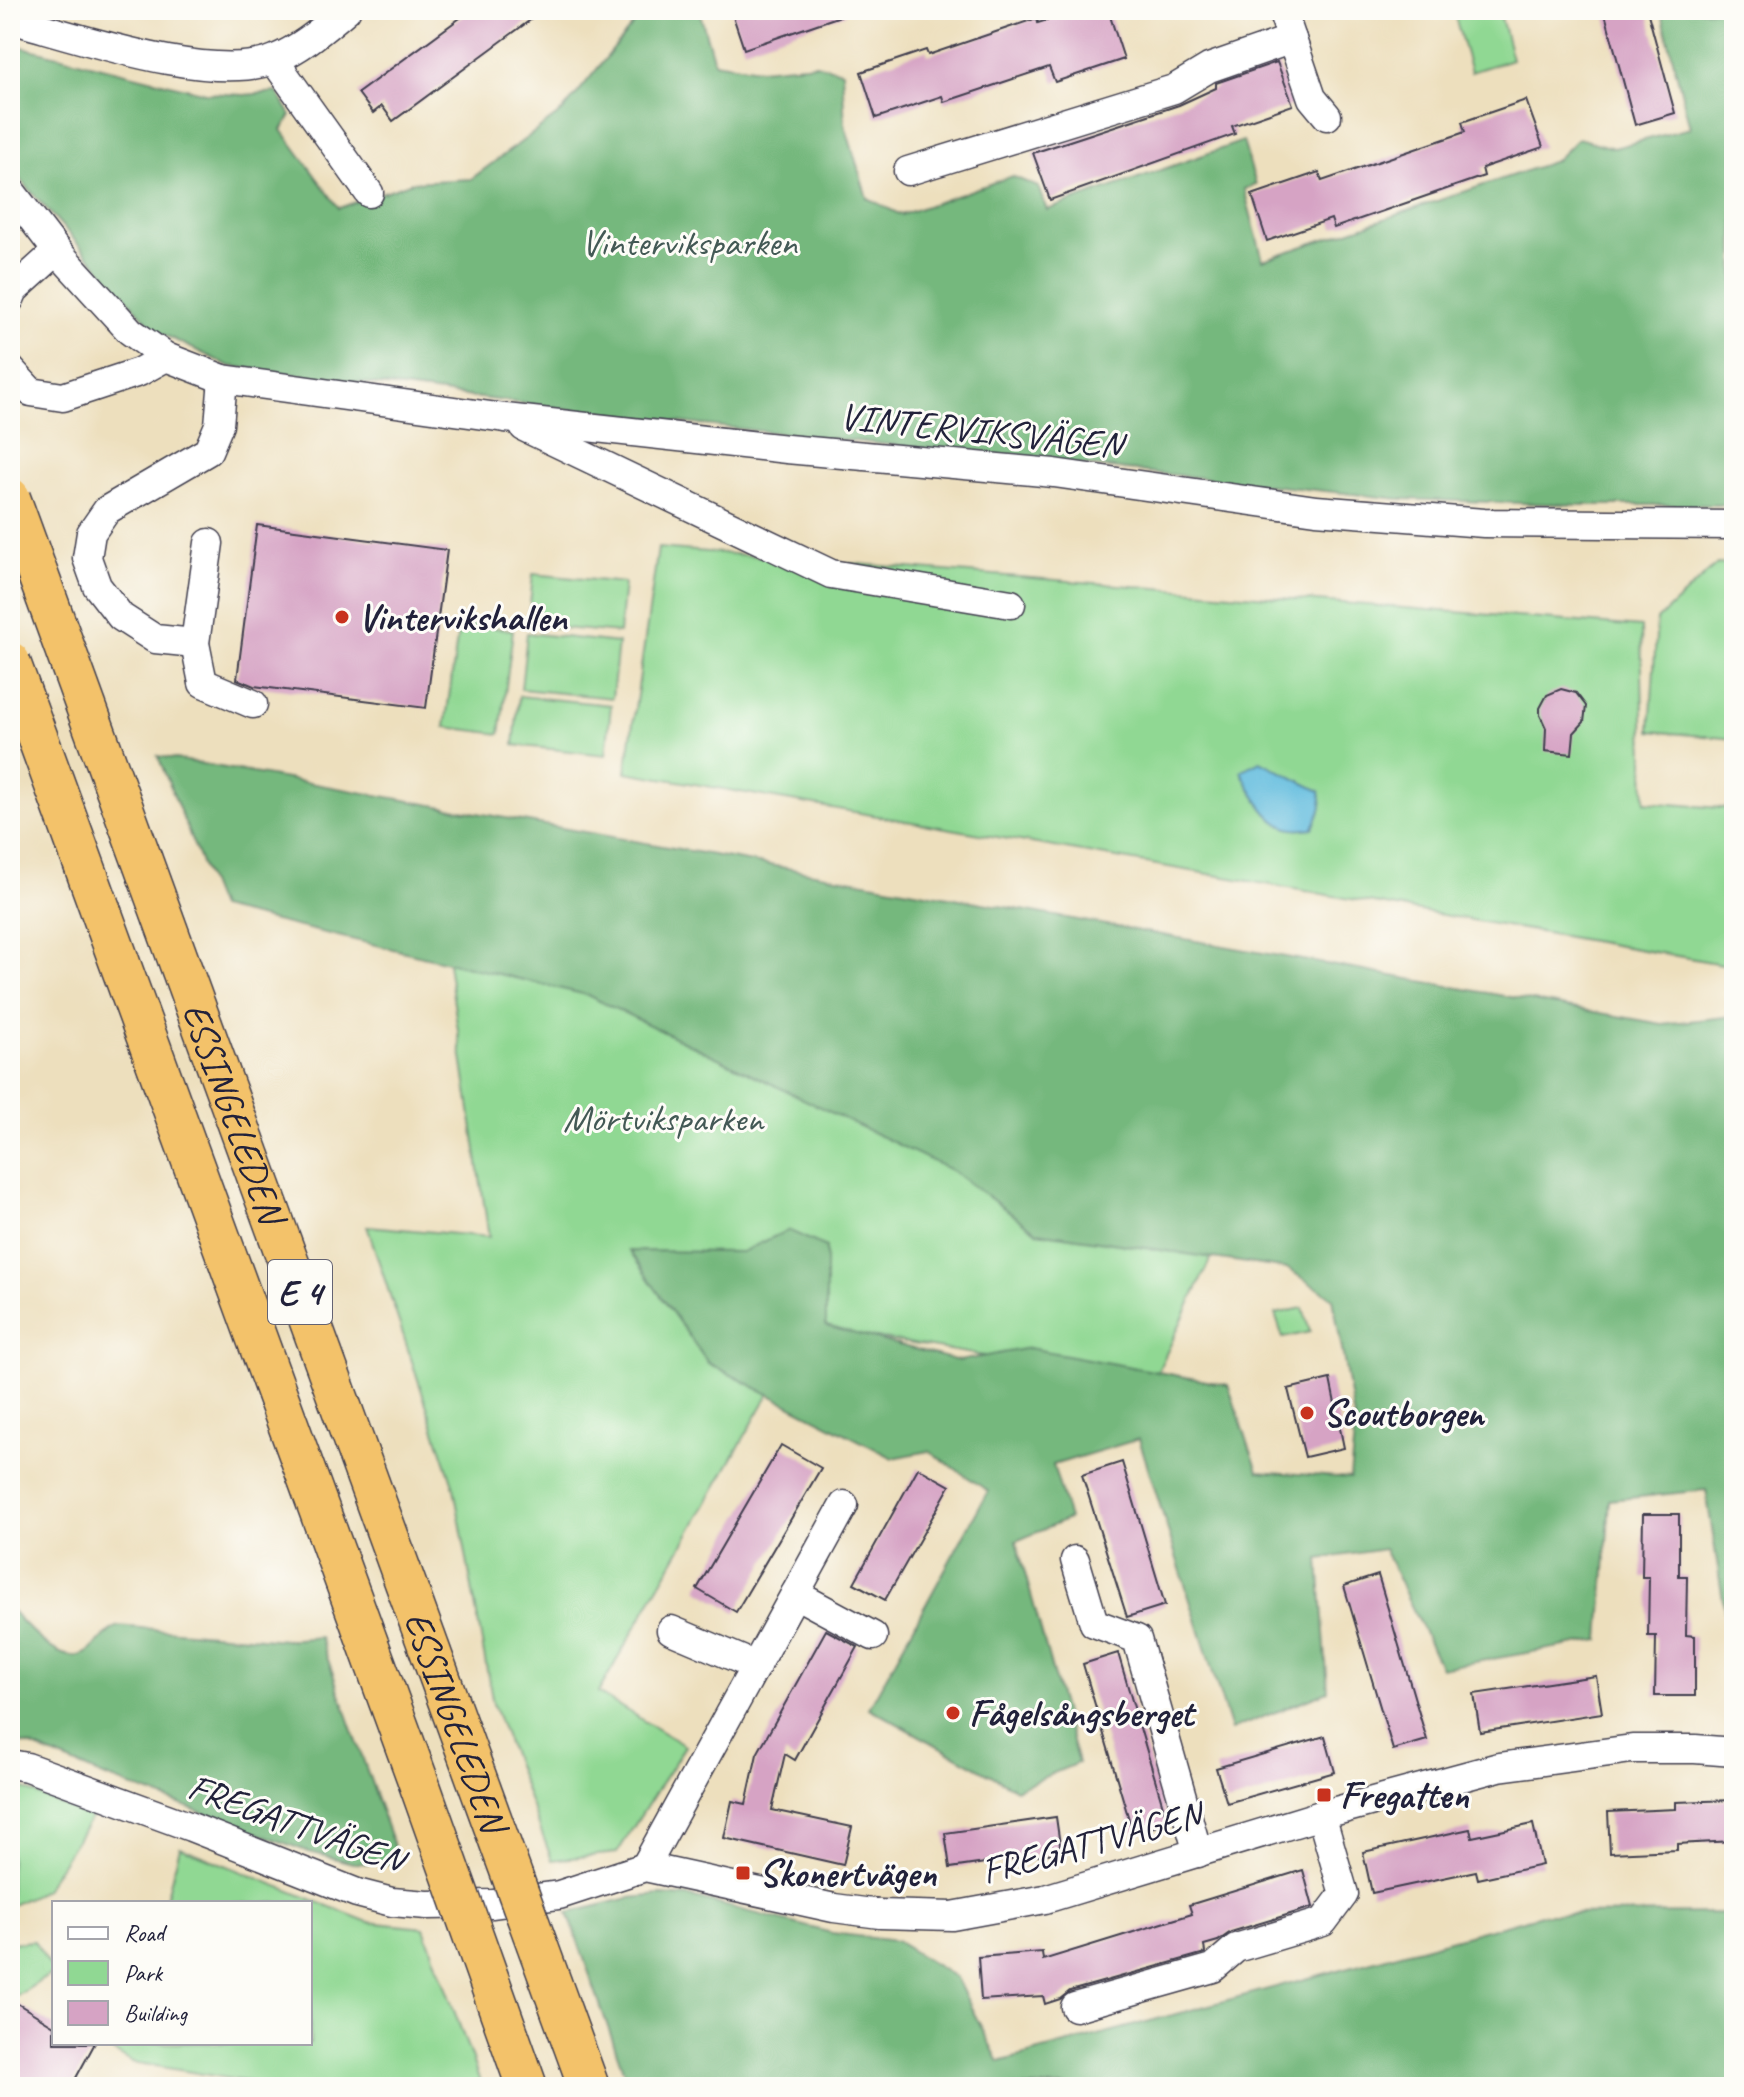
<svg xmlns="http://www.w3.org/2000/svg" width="1744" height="2097" font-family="Caveat,sans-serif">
  <rect width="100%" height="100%" fill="#fdfcf7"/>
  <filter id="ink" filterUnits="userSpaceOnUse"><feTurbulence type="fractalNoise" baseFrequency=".0125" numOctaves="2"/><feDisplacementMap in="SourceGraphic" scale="16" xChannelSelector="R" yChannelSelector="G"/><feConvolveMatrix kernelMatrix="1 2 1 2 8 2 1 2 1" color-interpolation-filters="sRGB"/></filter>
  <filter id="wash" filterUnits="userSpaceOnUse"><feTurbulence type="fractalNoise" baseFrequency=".006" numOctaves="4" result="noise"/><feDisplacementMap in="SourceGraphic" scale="32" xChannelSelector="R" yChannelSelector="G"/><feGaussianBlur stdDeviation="1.8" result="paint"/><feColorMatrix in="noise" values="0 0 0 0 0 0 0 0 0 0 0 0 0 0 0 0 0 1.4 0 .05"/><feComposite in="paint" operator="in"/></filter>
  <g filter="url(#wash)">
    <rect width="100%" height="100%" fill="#eddfbd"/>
    <g fill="#90d893" stroke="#597d67" stroke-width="2">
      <polygon points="1453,10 1499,10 1512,59 1471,72"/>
      <polygon points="658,548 1641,627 1645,802 1734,809 1734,966 626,772"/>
      <polygon points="1717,564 1734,565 1734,739 1650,731 1657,620"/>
      <polygon points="533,574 624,583 619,633 528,625"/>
      <polygon points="459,624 513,630 500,734 445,727"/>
      <polygon points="527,633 618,643 612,698 521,689"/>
      <polygon points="519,696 611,705 606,755 514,745"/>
      <polygon points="437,890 1306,1055 1152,1384 666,1303 708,1363 769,1394 598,1693 685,1746 617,1853 552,1860 493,1704 454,1488 367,1226 489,1237"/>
      <polygon points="1303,1308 1310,1332 1283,1338 1275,1314"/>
      <polygon points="10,1785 27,1790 91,1818 44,1890 10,1906"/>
      <polygon points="180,1847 368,1922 424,1928 482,2087 280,2087 132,2062 98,2043 310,2043 310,1903 165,1903"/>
      <polygon points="34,1941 54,1972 17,1996 10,1992 10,1943"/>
    </g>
    <g fill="#74b87d" stroke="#4b6d5c" stroke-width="2">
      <polygon points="638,10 699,10 714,62 759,69 816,64 842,71 845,125 867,198 901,215 1012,176 1038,187 1047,210 1243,141 1256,185 1244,189 1263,260 1555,161 1578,138 1614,148 1690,128 1661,10 1734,10 1734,505 1581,505 1400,499 638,418 229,366 156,331 10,168 10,44 206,93 244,95 277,92 291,115 282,130 339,208 412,182 471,179 563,111 641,15"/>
      <polygon points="158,756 1662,1024 1734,1016 1734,1646 1730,1646 1706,1490 1610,1500 1600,1640 1441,1668 1384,1549 1319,1559 1328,1691 1231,1730 1139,1439 1053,1465 1069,1519 1016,1541 1078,1763 1016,1789 869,1708 988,1491 929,1451 893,1458 708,1363 629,1251 742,1252 788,1230 826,1247 826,1326 959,1361 1029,1348 1228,1385 1258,1471 1350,1478 1355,1424 1333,1298 1288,1269 1037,1232 951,1170 587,995 219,908"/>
      <path d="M 10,1609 C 27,1627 62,1670 88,1652 C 99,1644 105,1632 118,1626 L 285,1640 L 320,1637 L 400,1864 L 353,1863 L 309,1852 L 106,1777 L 31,1746 L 10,1741 Z"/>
      <polygon points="661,1895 691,1897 832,1933 896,1941 956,1978 999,2062 1545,1914 1734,1913 1734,2087 629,2087 568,1913 629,1898"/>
    </g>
    <path fill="#60bcde" stroke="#416f8c" stroke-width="2" d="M 1260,761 L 1320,791 L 1322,807 L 1313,828 C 1307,829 1299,830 1293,829 C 1270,827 1250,790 1241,771 Z"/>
    <g id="blocks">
      <g fill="#d6a3c4">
        <polygon points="471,10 544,10 393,121 382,106 373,113 358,93"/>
        <polygon points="731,10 845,10 846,14 744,49"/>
        <polygon points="1079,10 1108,10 1124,59 1055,82 1049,67 944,102 942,96 876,118 861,72 926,50 928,55 1037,18 1038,23"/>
        <polygon points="1604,10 1647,10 1675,113 1635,125"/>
        <polygon points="1277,62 1293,105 1232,126 1235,134 1050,200 1033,153 1179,105 1216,88 1216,83"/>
        <polygon points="1526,100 1543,147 1482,168 1484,176 1334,228 1331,219 1267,241 1252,195 1319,172 1322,181 1465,132 1462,122"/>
        <polygon points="257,525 447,550 426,708 254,686 237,679"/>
        <polygon points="1561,689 1576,693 1586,706 1584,722 1574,733 1572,754 1545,751 1546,728 1540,715 1540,708 1547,695"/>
        <polygon points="1330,1379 1344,1448 1305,1457 1288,1389"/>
        <polygon points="781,1445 821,1468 736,1612 697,1589"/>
        <polygon points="1122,1462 1165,1605 1127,1617 1082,1475"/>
        <polygon points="918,1468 950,1486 885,1600 854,1583"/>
        <polygon points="1643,1514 1679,1514 1679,1576 1687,1576 1686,1635 1695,1636 1695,1696 1655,1696 1656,1636 1648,1636 1649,1577 1642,1577"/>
        <polygon points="1378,1575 1427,1740 1393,1750 1344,1586"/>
        <polygon points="826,1630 858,1647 795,1760 785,1754 772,1810 852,1827 843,1865 724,1838 732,1801 746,1804 757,1754"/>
        <polygon points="1118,1653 1168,1823 1133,1833 1083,1664"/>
        <polygon points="1596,1676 1602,1713 1480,1732 1474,1694"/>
        <polygon points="1325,1736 1335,1772 1227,1803 1216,1768"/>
        <polygon points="1734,1800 1734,1841 1677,1844 1677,1850 1610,1853 1608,1812 1676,1809 1676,1802"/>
        <polygon points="1056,1817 1061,1852 950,1868 945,1833"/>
        <polygon points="1533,1824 1542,1865 1478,1879 1476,1871 1372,1893 1363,1852 1470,1829 1472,1837"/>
        <polygon points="1303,1870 1313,1907 1231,1932 1218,1941 1204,1945 1205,1953 1070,1991 1060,1999 1045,2004 1043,1996 981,2000 978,1957 1042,1952 1043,1960 1192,1914 1189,1905"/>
        <polygon points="10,1999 54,2026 54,2043 95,2043 71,2087 10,2087"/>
      </g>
    </g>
  </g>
  <g filter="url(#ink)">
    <use href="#blocks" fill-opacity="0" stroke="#403e4e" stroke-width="2"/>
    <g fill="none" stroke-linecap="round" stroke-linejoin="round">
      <defs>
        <g id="minor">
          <polyline points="1282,10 1312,98 1327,116"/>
          <path d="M 10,19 C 74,36 214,85 275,59 C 302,48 324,28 346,10"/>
          <polyline points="274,60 369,193"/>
          <polyline points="908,171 1174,89 1209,68 1292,39"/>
          <polyline points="10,190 57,251 130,331 166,357 223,379 505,418 787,449 1054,473 1316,510 1484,523 1734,525"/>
          <polyline points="10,299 14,290 57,251"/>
          <polyline points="10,369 31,392 63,397 139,372 166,357"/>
          <polyline points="524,427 831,574 1011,604"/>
          <polyline points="209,543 195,643 203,683 253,704"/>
          <polyline points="195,643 155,639 121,617 97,586 87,558 91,533 107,510 208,451 219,425 223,379"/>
          <polyline points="1075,1560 1094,1623 1137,1639 1198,1853"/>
          <polyline points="795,1594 873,1636"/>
          <polyline points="671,1630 756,1666"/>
          <polyline points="10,1764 27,1767 191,1827 357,1893 392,1902 427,1905 493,1904 559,1895 645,1867 834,1908 880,1914 952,1916 1045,1899 1321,1815 1499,1767 1632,1749 1695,1749 1734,1752"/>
          <polyline points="645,1867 844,1505"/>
          <polyline points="1075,2007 1213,1968 1236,1948 1323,1922 1344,1894 1321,1815"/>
        </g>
      </defs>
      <use href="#minor" stroke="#403e4e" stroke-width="31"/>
      <use href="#minor" stroke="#fff" stroke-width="28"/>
      <defs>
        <g id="highway-bridge">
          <path id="s1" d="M 10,498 L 589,2087"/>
          <polyline points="10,662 416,1775 527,2087"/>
        </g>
      </defs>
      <use href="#highway-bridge" stroke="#403e4e" stroke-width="43" stroke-linecap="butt"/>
      <use href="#highway-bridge" stroke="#f3c26a" stroke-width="40"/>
    </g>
  </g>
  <g fill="#c8321e" stroke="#fdfcf7" stroke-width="3">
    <circle cx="342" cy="617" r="8"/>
    <circle cx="1307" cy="1413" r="8"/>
    <circle cx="953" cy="1713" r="8"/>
    <rect x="1316" y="1787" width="16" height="16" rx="4"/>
    <rect x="735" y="1865" width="16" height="16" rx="4"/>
  </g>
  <g text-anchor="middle" stroke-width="6" stroke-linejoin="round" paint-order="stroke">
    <rect fill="#fdfcf7" stroke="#646373" stroke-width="2" x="268" y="1260" width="64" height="64" rx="6"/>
    <g font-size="36" font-weight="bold" fill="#22223b">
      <text x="300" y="1305">E 4</text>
    </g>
    <g font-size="38" fill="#435955" stroke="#fdfcf7">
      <text x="689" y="255">Vinterviksparken</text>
      <text x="663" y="1131">Mörtviksparken</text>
    </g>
    <g font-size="38" fill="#22223b" stroke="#fdfcf7">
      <text transform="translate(981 430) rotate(6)" y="13">VINTERVIKSVÄGEN</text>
      <text dy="13" stroke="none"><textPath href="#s1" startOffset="654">ESSINGELEDEN</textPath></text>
      <text dy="13" stroke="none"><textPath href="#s1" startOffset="1302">ESSINGELEDEN</textPath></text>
      <text transform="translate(296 1823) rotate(20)" y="13">FREGATTVÄGEN</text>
      <text transform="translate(1091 1842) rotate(-15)" y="13">FREGATTVÄGEN</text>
    </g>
    <g font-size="38" font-weight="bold" fill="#22223b" stroke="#fdfcf7" text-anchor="start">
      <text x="358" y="630">Vintervikshallen</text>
      <text x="1323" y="1426">Scoutborgen</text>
      <text x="969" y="1726">Fågelsångsberget</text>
      <text x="1340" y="1808">Fregatten</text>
      <text x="759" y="1886">Skonertvägen</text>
    </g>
  </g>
  <rect width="1744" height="2097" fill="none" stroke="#fdfcf7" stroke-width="40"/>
  <rect x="52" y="1901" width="260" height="144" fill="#fdfcf7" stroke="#a5a5ac" stroke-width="2"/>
  <rect x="68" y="1927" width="40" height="12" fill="#ffffff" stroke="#a5a5ac" stroke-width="2"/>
  <text x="124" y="1941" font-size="24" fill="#22223b">Road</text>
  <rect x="68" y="1961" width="40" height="24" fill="#90d893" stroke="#a5a5ac" stroke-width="2"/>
  <text x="124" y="1981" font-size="24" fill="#22223b">Park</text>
  <rect x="68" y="2001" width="40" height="24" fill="#d6a3c4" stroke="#a5a5ac" stroke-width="2"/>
  <text x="124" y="2021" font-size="24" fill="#22223b">Building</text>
</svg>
